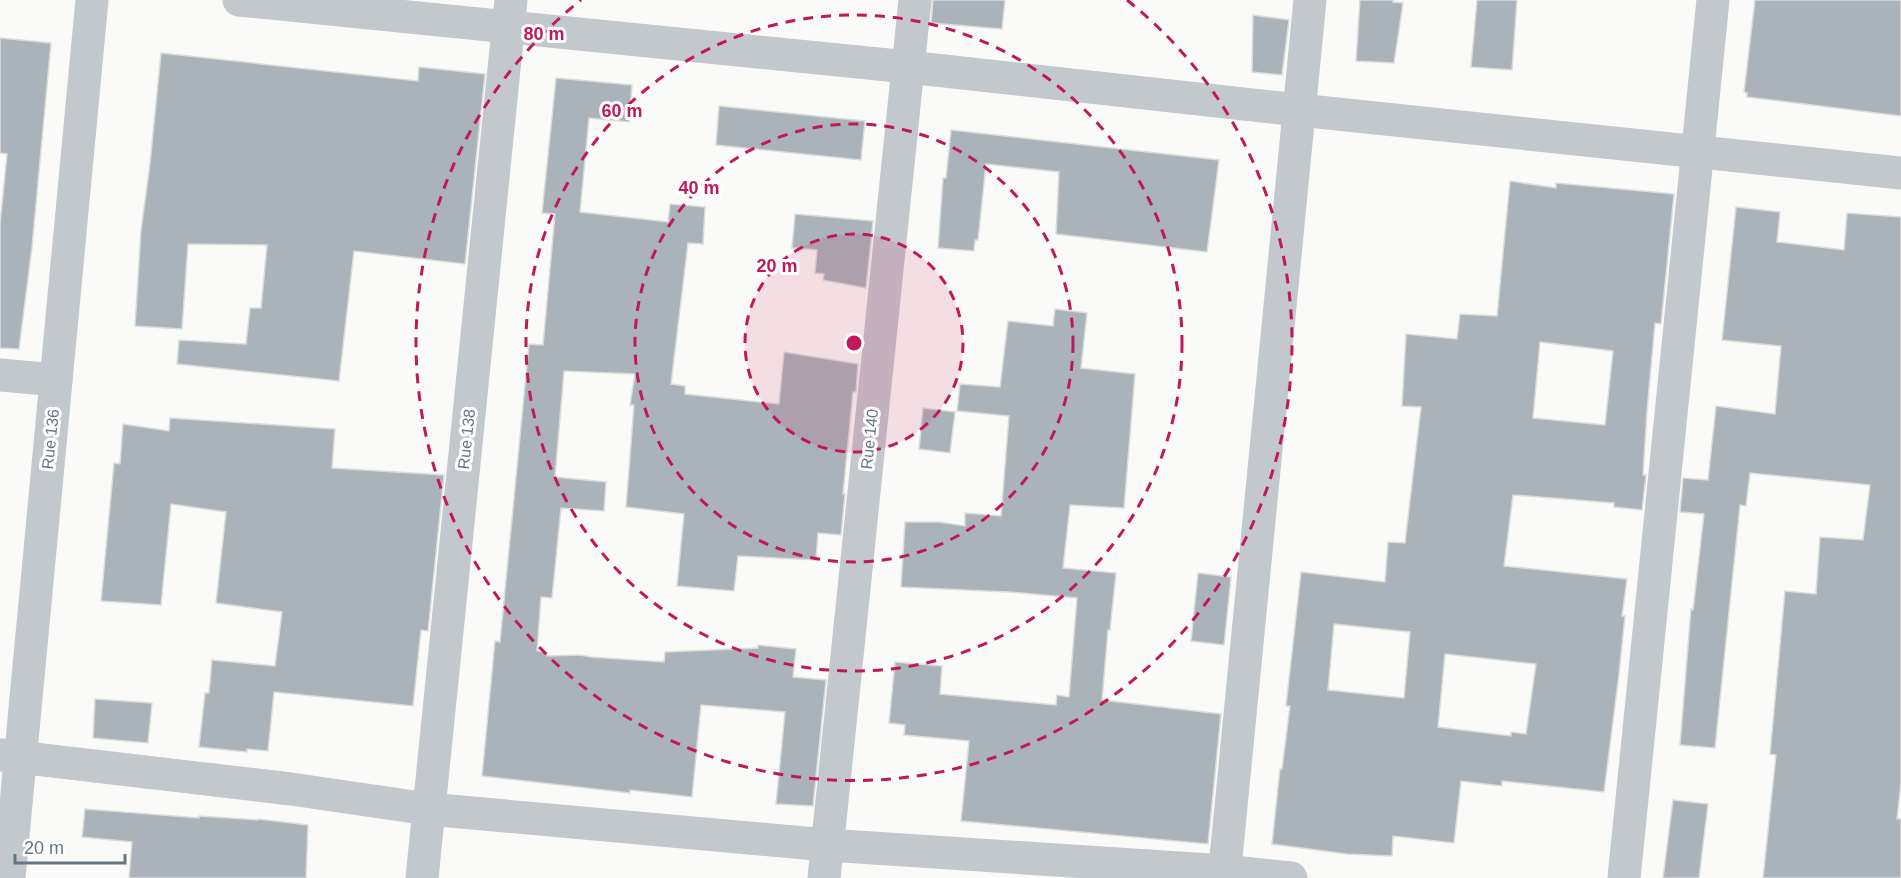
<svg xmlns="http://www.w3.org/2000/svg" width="1901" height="878" font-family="Helvetica,sans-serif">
  <rect width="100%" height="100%" fill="#fafaf8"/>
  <g fill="#aab3b9" stroke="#dcdcda" stroke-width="1.5" fill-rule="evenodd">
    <polygon points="933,0 1005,0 1002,29 931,23"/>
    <polygon points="1360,0 1393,0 1393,2 1403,3 1394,63 1356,61"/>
    <polygon points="1477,0 1517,0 1512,70 1471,67"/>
    <polygon points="1755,0 1901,0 1901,116 1747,97 1747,93 1744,92"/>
    <polygon points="1253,15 1289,20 1282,75 1252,72"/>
    <polygon points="0,38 51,43 32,247 19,349 0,348 0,225 7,154 0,153"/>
    <polygon points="161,53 418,81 419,67 485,74 465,264 354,251 339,381 177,364 179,340 246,344 250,308 261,308 267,245 188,244 182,329 135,326 141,230 150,164"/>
    <polygon points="556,78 632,85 629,122 589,118 580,212 668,222 670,204 705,207 703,244 688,243 671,384 685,386 685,394 779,404 784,352 858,364 856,392 853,392 843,494 845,494 841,535 818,533 816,560 738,556 734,591 677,586 684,514 626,507 634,405 630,405 635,374 564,371 555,477 606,482 604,511 561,508 552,598 541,597 537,651 547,653 547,656 580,655 591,657 664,662 665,652 758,648 758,645 796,649 793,677 826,680 813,806 776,804 785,712 701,705 692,797 630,790 630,793 482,776 495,641 500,642 529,344 543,345 555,214 542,213"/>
    <polygon points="719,106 865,121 861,160 716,145"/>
    <polygon points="951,130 1219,160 1207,252 1056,234 1059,172 986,164 978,240 975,240 974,251 938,248 943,178 946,178"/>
    <path d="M 1510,181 L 1556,188 L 1556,183 L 1674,194 L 1661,324 L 1655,323 L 1647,411 L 1643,475 L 1646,475 L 1642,510 L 1614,507 L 1614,503 L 1513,495 L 1504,566 L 1627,579 L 1622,616 L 1625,616 L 1619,674 L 1604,792 L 1502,781 L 1502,786 L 1461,781 L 1454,843 L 1393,836 L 1392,856 L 1347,854 L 1272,844 L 1280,769 L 1282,769 L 1290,706 L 1286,706 L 1301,572 L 1385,582 L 1388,542 L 1405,543 L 1421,407 L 1402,406 L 1406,334 L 1457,339 L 1460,314 L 1497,316 ZM 1540,342 L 1613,351 L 1605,425 L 1533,418 ZM 1334,624 L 1410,632 L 1404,698 L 1328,690 ZM 1445,654 L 1536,664 L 1526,734 L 1511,732 L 1511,736 L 1438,727 Z"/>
    <polygon points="1736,207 1780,212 1777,242 1844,250 1847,213 1901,217 1901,783 1897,819 1901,819 1901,878 1763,878 1776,755 1770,754 1785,591 1816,594 1820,537 1863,540 1870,485 1750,473 1746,506 1740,505 1715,748 1680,745 1691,609 1693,610 1704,514 1680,512 1683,478 1708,480 1716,406 1775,414 1781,346 1722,340"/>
    <polygon points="795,214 873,221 866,288 823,280 824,274 815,273 817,250 792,248"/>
    <polygon points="1055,309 1087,313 1081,368 1135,374 1124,508 1070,505 1063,568 1116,573 1110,630 1108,630 1102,700 1221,714 1208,844 961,821 969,741 904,735 905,725 889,723 895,662 942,666 940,694 1056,705 1057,695 1069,697 1077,598 1009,592 901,587 905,522 939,522 965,526 965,513 1001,516 1009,416 957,411 960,384 1000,387 1008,321 1053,326"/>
    <polygon points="923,408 955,412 950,453 919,449"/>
    <polygon points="170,418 335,429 332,468 444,475 428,631 421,630 413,706 274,692 268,751 247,749 247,752 199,747 205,693 209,693 212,660 275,666 282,612 216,603 226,512 171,504 161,605 101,601 114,463 120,464 123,424 169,431"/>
    <polygon points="1198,573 1231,577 1224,645 1191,641"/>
    <polygon points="95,699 152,703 148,743 93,738"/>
    <polygon points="1673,800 1708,804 1699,878 1663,878"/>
    <polygon points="85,809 199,818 199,816 258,820 258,819 308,825 306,878 129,878 132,842 82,837"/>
  </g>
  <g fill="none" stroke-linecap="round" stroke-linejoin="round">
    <g stroke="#c3c8cc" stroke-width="33">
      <polyline points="239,0 908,67 1299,110 1901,173"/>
      <polyline points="0,375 56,380"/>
      <polyline points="0,755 291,789 428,809 827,845 1225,871 1291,878"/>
      <polyline points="9,878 92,0"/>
      <polyline points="422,878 511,0"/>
      <polyline points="824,878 915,0"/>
      <polyline points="1224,878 1310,0"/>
      <polyline points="1624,878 1713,0"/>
    </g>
  </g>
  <circle cx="854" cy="343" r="109" fill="#c2185b" fill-opacity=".12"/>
  <g fill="none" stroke="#c2185b" stroke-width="3" stroke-dasharray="10 8">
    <circle cx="854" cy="343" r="109"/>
    <circle cx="854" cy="343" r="219"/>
    <circle cx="854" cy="343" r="328"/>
    <path d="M1127 0A438 438 0 1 1 581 0"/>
  </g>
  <g text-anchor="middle" stroke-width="6" stroke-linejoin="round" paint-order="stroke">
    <g font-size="16" fill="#657683" stroke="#fff">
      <text transform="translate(50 439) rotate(-84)" y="6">Rue 136</text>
      <text transform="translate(466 439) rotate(-84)" y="6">Rue 138</text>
      <text transform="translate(869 439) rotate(-84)" y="6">Rue 140</text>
    </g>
  </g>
  <circle cx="854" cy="343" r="9" fill="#c2185b" stroke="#fff" stroke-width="3"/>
  <g font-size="18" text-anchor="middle" font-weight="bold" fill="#c2185b" stroke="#fff" stroke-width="6" stroke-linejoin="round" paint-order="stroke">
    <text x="544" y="40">80 m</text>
    <text x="622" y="117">60 m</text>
    <text x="699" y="194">40 m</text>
    <text x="777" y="272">20 m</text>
  </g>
  <path d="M15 854v9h110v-9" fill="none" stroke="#657683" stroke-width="3"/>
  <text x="24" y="854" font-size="18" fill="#657683" stroke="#ffffff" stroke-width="4.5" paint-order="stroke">20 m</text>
</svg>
